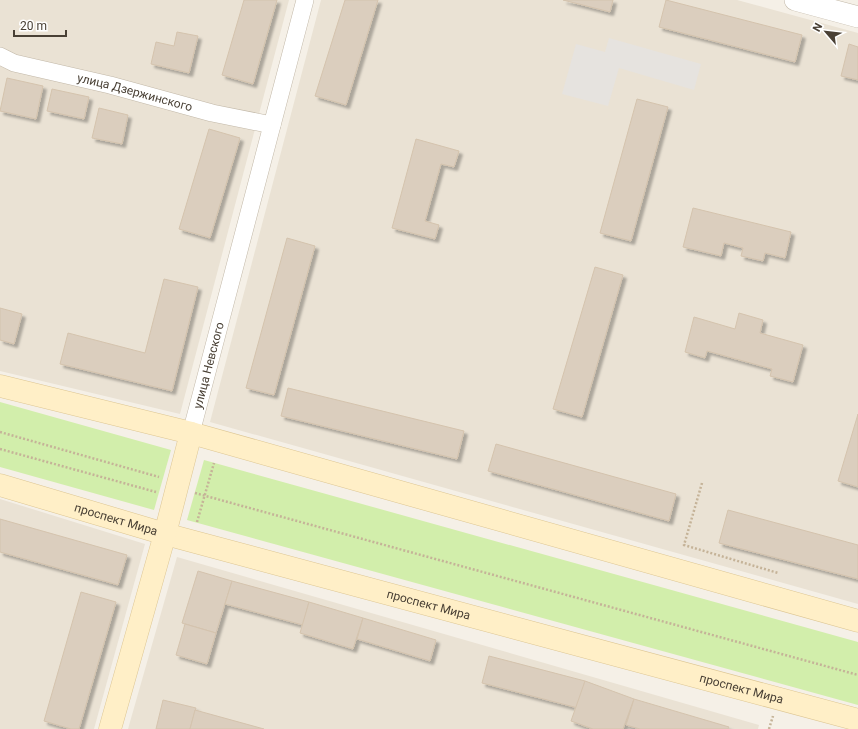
<svg xmlns="http://www.w3.org/2000/svg" width="858" height="729" font-family="Roboto,sans-serif">
  <defs>
    <filter id="shadow"><feDropShadow dx="3.5" dy="3.5" stdDeviation="1" flood-color="#0004"/></filter>
  </defs>
  <rect width="100%" height="100%" fill="#f5f0e7"/>
  <g fill="#eae2d4">
    <polygon points="0,0 289,0 180,414 0,371"/>
    <polygon points="321,0 737,0 858,33 858,604 210,422"/>
    <polygon points="0,499 145,544 94,729 0,729"/>
    <polygon points="177,557 759,725 758,729 128,729"/>
  </g>
  <g fill="#d2eeab">
    <polygon points="0,402 171,450 154,510 0,467"/>
    <polygon points="204,460 858,642 858,705 187,520"/>
  </g>
  <polygon fill="#e6e3df" points="609,38 701,64 694,90 619,68 608,106 562,94 576,44 605,52"/>
  <g fill="#dbcebe" stroke="#d4c3ad" filter="url(#shadow)">
    <polygon points="244,0 277,0 253,84 222,75"/>
    <polygon points="345,0 378,0 346,105 315,96"/>
    <polygon points="563,0 613,0 610,12"/>
    <polygon points="666,0 802,35 795,62 659,27"/>
    <polygon points="177,32 198,36 189,73 151,64 156,42 174,46"/>
    <polygon points="849,44 858,47 858,80 841,76"/>
    <polygon points="7,78 43,86 36,119 0,111"/>
    <polygon points="52,89 89,97 84,119 47,111"/>
    <polygon points="637,99 668,107 631,241 600,233"/>
    <polygon points="99,108 128,115 122,144 92,138"/>
    <polygon points="209,129 240,138 210,238 179,229"/>
    <polygon points="416,139 459,151 454,167 441,164 425,221 439,225 435,239 392,228"/>
    <polygon points="693,208 791,232 785,258 765,253 763,261 741,256 743,248 724,243 721,256 683,247"/>
    <polygon points="287,238 315,246 274,395 246,388"/>
    <polygon points="595,267 623,275 582,417 553,409"/>
    <polygon points="164,279 198,287 172,391 60,364 68,333 145,353"/>
    <polygon points="0,308 22,314 14,344 0,340"/>
    <polygon points="739,313 763,320 760,333 803,345 793,382 770,376 772,369 707,351 705,358 685,352 694,317 735,329"/>
    <polygon points="288,388 464,431 457,459 281,416"/>
    <polygon points="858,414 858,487 838,481"/>
    <polygon points="496,444 676,494 669,521 488,471"/>
    <polygon points="728,510 858,545 858,579 719,543"/>
    <polygon points="0,519 127,555 118,585 0,552"/>
    <polygon points="198,571 232,581 216,633 182,623"/>
    <polygon points="232,581 309,602 303,625 225,604"/>
    <polygon points="81,592 116,602 79,729 71,729 44,721"/>
    <polygon points="309,602 363,618 353,649 300,633"/>
    <polygon points="363,618 436,640 430,661 357,639"/>
    <polygon points="185,624 216,633 207,664 176,655"/>
    <polygon points="489,656 585,681 578,708 482,683"/>
    <polygon points="585,681 634,699 623,729 593,729 571,721"/>
    <polygon points="634,699 729,727 728,729 640,729 626,725"/>
    <polygon points="163,700 196,708 190,729 156,729"/>
    <polygon points="195,710 264,729 190,729"/>
  </g>
  <g fill="none" stroke-linecap="round" stroke-linejoin="round">
    <defs>
      <g id="minor">
        <path id="s1" d="M 0,56 L 14,63 L 110,85 L 212,113 L 272,125"/>
        <path id="s2" d="M 191,433 L 305,0"/>
      </g>
      <polyline id="tertiary" points="795,0 858,17"/>
      <g id="secondary">
        <polyline points="0,386 191,433 858,621"/>
        <path id="s3" d="M 0,485 L 165,534 L 858,720"/>
        <polyline points="110,729 165,534 191,433"/>
      </g>
    </defs>
    <use href="#minor" stroke="#c2b8a8" stroke-width="18"/>
    <use href="#tertiary" stroke="#c2b8a8" stroke-width="22"/>
    <use href="#secondary" stroke="#ddc693" stroke-width="23"/>
    <g stroke="#c5b398" stroke-width="2.5" stroke-dasharray="2 2" stroke-linecap="butt">
      <polyline points="0,432 159,477"/>
      <polyline points="0,449 156,492"/>
      <polyline points="702,483 684,545 778,573"/>
      <polyline points="195,493 858,675"/>
      <polyline points="197,522 214,463"/>
      <polyline points="769,729 773,716"/>
    </g>
    <use href="#minor" stroke="#fff" stroke-width="17"/>
    <use href="#tertiary" stroke="#fff" stroke-width="21"/>
    <use href="#secondary" stroke="#ffefc7" stroke-width="22"/>
  </g>
  <g text-anchor="middle" stroke-width="3" stroke-linejoin="round" paint-order="stroke">
    <g font-size="12" fill="#494035" stroke="#fff">
      <text dy="4" stroke="none"><textPath href="#s1" startOffset="140">улица Дзержинского</textPath></text>
      <text dy="4" stroke="none"><textPath href="#s2" startOffset="70">улица Невского</textPath></text>
      <text dy="4" stroke="none"><textPath href="#s3" startOffset="121">проспект Мира</textPath></text>
      <text dy="4" stroke="none"><textPath href="#s3" startOffset="445">проспект Мира</textPath></text>
      <text dy="4" stroke="none"><textPath href="#s3" startOffset="769">проспект Мира</textPath></text>
    </g>
  </g>
  <g transform="translate(826 32) rotate(298)" stroke="#ffffff" stroke-width="3" paint-order="stroke">
  <path d="M0-3L7 15L0 10L-7 15Z" fill="#494035"/>
  <text y="-6" font-size="11" font-weight="bold" text-anchor="middle" fill="#494035">N</text>
  </g>
  <path d="M14 30v6h52v-6" fill="none" stroke="#494035" stroke-width="2"/>
  <text x="20" y="30" font-size="12" fill="#494035" stroke="#ffffff" stroke-width="3" paint-order="stroke">20 m</text>
</svg>
